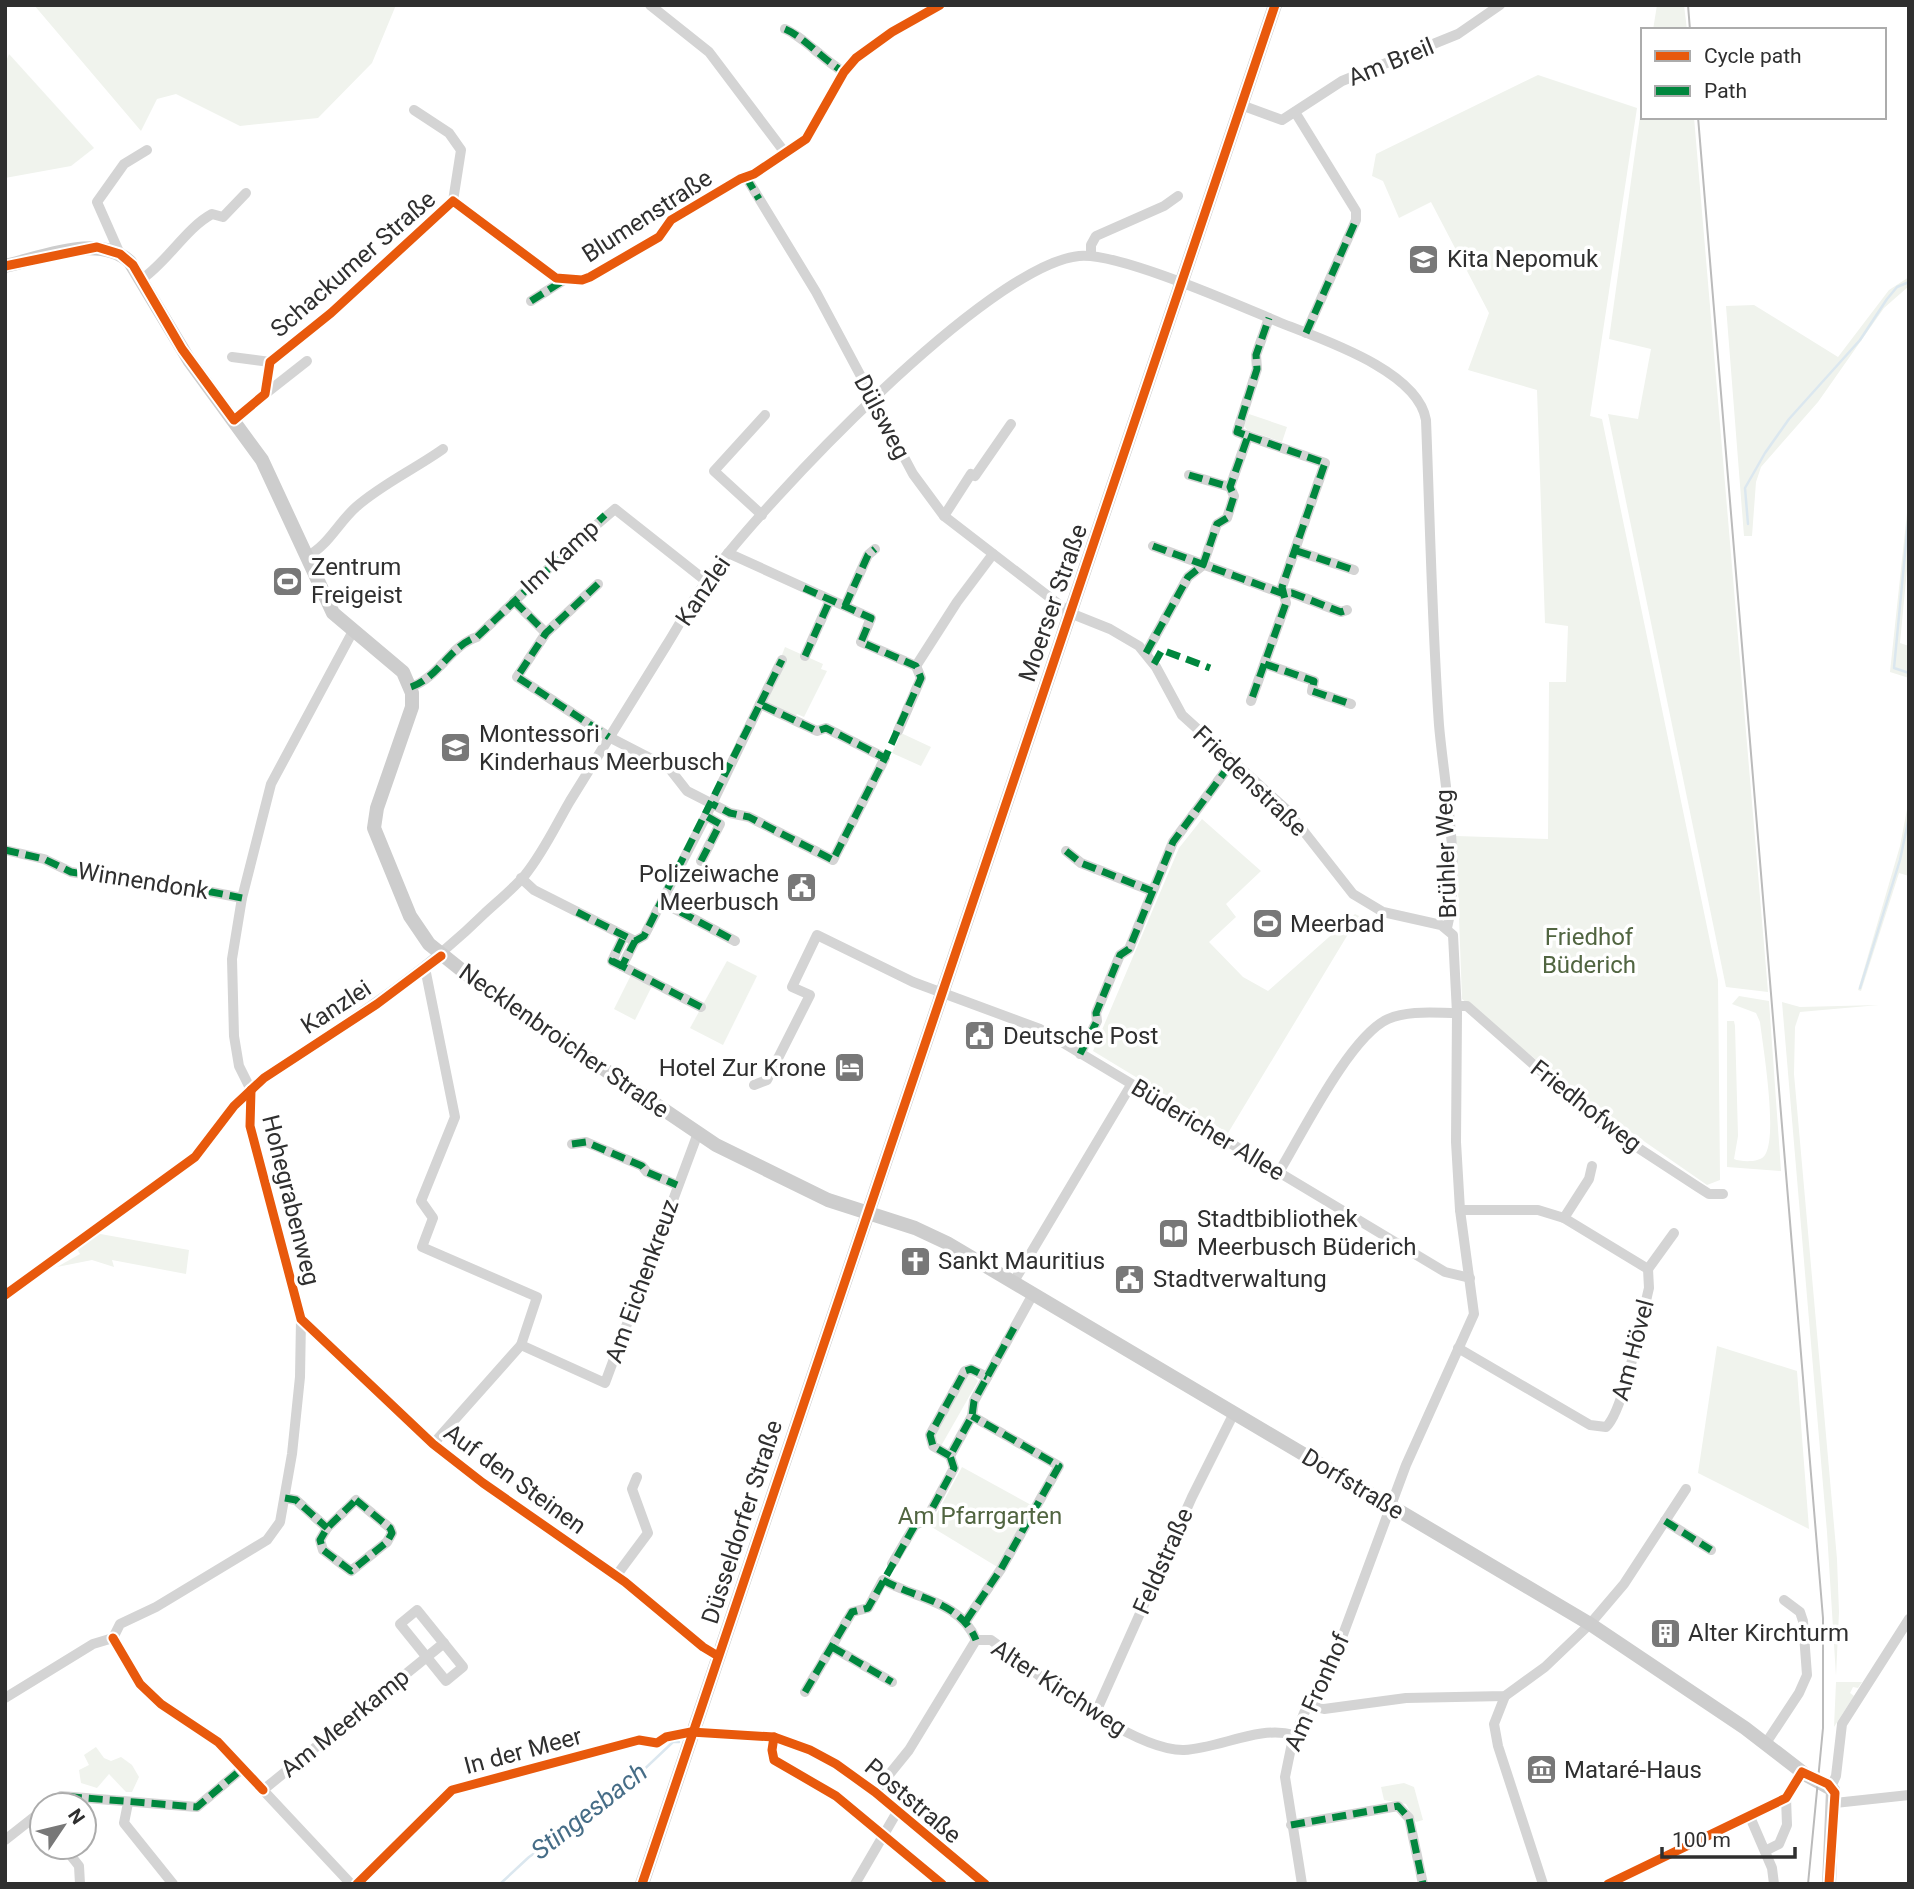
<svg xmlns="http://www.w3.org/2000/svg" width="1914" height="1889" font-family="Roboto,sans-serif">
  <rect width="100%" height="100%" fill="#fff"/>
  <g fill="#f0f3ed">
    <polygon points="34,5 396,5 372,63 318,118 240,126 176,94 157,99 141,131"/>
    <polygon points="1657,5 1684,5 1687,30 1653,30"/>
    <polygon points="9,54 94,148 71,166 5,178 5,64"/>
    <polygon points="1538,75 1637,108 1590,416 1602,419 1718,980 1720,1180 1707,1185 1589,1103 1462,999 1456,836 1548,839 1549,682 1566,682 1568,626 1545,623 1537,390 1468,370 1489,313 1431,202 1399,218 1383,181 1372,176 1376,154"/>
    <polygon points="1643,95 1643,117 1694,117 1768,992 1726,987 1608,414 1638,419 1651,349 1609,339"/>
    <polygon points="1909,277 1909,286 1884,308 1818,402 1761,467 1756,482 1752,536 1744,536 1726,306 1754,305 1838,357 1889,290"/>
    <polygon points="1249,414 1287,427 1282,442 1247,430 1244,426"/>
    <polygon points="1909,494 1909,548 1900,643 1909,646 1909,678 1890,672"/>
    <polygon points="785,647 823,664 821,669 827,671 804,717 797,714 795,717 763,704"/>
    <polygon points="901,733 931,747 921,766 892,753"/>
    <polygon points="1909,799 1909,876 1899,873 1861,991 1858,990 1900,846"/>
    <polygon points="1202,819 1261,871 1226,904 1236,917 1209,942 1243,977 1268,991 1355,914 1359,916 1228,1133 1093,1051 1179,848"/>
    <polygon points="727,961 757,976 723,1045 690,1028"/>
    <polygon points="631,975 652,986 635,1020 614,1009"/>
    <path d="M 1739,996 L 1769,1001 L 1781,1171 L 1727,1167 L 1727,1021 L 1734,1021 L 1735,1026 L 1738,1136 L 1734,1159 C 1741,1162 1760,1163 1765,1155 C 1778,1135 1763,1047 1760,1022 L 1756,1013 L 1732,1004 Z"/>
    <polygon points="1782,1002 1800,1007 1879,1005 1800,1012 1795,1027 1794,1074 1837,1559 1839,1612 1836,1676 1827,1532"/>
    <polygon points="95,1233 189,1250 186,1274 112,1260 114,1267 92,1260 57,1267 80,1254 76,1247"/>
    <polygon points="1717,1346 1797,1371 1809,1529 1698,1473"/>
    <polygon points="971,1374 978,1381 941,1446 933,1437 967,1375"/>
    <polygon points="962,1467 1033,1506 999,1568 930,1526"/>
    <polygon points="1836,1682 1862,1682 1858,1688 1853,1687 1850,1693 1854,1696 1834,1727"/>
    <polygon points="96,1747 104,1758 111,1761 121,1757 132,1765 139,1777 132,1792 126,1792 109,1774 97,1788 81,1783 79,1770 89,1765 84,1755"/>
    <polygon points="1404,1783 1414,1787 1423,1820 1416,1822 1406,1804 1384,1800 1381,1787"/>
  </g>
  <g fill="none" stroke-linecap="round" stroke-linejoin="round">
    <g stroke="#dbe7ef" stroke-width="2.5">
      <polyline points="1909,512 1894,668 1909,673"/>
      <polyline points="1748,524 1745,488 1765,453 1789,419 1860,340 1887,299 1897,287 1909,282"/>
      <polyline points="1860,988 1900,860 1909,817"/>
      <polyline points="500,1884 529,1857 615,1797 673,1742 679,1742"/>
    </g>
    <g stroke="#d4d4d4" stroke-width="10">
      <polyline points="650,5 709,52 786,154"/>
      <path d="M 785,29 C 804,37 823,60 844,72"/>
      <polyline points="1241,105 1282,120 1342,81 1458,34 1500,5"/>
      <polyline points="1295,112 1356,211 1356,220 1306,333"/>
      <polyline points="746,177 816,292 913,474 944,516 1070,613 1110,629 1139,646 1156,667 1182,715 1287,810 1353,894 1383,912 1441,925 1453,935 1457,1013 1456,1142 1460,1210 1474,1314 1406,1465 1328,1675 1304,1713 1292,1743 1285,1777 1302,1884"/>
      <polyline points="453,201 556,278 582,280 590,277 659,237 671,220 740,179 754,174 806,139 844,72 856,58 892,32 940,5"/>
      <polyline points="120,254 97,202 124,164 147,150"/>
      <polyline points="1091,255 1091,245 1096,236 1164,206 1178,196"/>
      <path d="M 142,279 C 168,261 186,228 212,214 L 223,217 L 246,193"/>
      <polyline points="531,301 564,280"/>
      <polyline points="232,357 270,362 331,313 453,201 461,150 449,133 414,110"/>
      <polyline points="265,394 307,361"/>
      <polyline points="234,420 265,394 270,362"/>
      <polyline points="1248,436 1325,463 1282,587 1286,603 1251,701"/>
      <polyline points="1189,475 1230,487"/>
      <polyline points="762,515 714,471 765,415"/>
      <polyline points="944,516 971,474 975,476 1011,424"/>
      <polyline points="1153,546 1284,594 1292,593 1341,612 1347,610"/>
      <polyline points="1297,551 1354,570"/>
      <polyline points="728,553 871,618 861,642 916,666 921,678 898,731"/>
      <path d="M 306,557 C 328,546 338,523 356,507 C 382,484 415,469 443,449"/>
      <polyline points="598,584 546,633 517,677 609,737 669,768 687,791 730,813 749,817 833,860 885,758 826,728 817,731 760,704 712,804 708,812 644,936 635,941"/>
      <polyline points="514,601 546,633"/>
      <polyline points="845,606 868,555 875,549"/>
      <polyline points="1146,653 1188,577 1203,565 1217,524 1227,518 1234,496 1230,487 1248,436 1237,432 1257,369 1256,355 1269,318"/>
      <polyline points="805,656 830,600"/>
      <polyline points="1265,664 1314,681 1312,691 1351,704"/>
      <polyline points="916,666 957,602 993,554"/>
      <path d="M 411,687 C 438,678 451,645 477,637 L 573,545 L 615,509 L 706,581"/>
      <polyline points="760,704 782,660"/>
      <polyline points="5,850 44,859 71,872 142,884 161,882 242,898"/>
      <polyline points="1066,851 1081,863 1152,891"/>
      <polyline points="701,861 720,824 706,816"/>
      <polyline points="521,878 534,890 635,941 622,966 701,1007"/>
      <polyline points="662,902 735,941"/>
      <polyline points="622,966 612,961 624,936"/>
      <polyline points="425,968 455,1117 421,1201 433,1218 422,1247 537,1297 521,1345 433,1444"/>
      <polyline points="1457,1006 1467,1006 1600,1123 1698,1187 1709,1194 1723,1194"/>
      <polyline points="1080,1054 1097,1021 1096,1013 1120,955 1129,949 1173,842 1232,762"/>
      <polyline points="754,1085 767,1080 810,995 792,987 817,935 913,982 1040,1029 1445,1272 1470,1278"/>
      <path d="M 251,1090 L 264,1078 C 342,1025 417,980 485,913 C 498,901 513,889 525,875 C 543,853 556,825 570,801 C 602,749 634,698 666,646 C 680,624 692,600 708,579 C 764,502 988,265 1079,256 C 1119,252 1240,306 1281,323 C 1324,340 1418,371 1426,420 C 1430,522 1432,624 1439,725 C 1444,784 1462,872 1447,928"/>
      <polyline points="572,1144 586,1142 642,1166 647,1172 677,1185"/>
      <path d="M 1279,1172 C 1302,1134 1350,1036 1388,1019 C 1409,1010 1434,1013 1457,1013"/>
      <polyline points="1564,1218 1589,1179 1592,1166"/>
      <polyline points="1648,1269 1674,1233"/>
      <polyline points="1013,1283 1131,1085"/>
      <polyline points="301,1319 433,1444 483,1483 625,1582 703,1647 718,1656"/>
      <polyline points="521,1345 605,1383 698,1133"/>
      <path d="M 1458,1348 L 1590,1425 L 1606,1427 C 1624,1411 1642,1316 1649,1288 L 1648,1269 L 1564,1218 L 1538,1210 L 1460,1210"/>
      <polyline points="950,1456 933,1446 930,1435 965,1371 971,1369 987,1377"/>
      <polyline points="285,1498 296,1500 327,1528"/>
      <polygon points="356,1500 390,1528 392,1533 387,1542 351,1571 323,1550 320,1540 327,1528"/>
      <polyline points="1665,1521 1711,1550"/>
      <polyline points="892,1564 915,1525 926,1520 954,1468 950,1456 972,1416 974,1401 1033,1294"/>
      <polyline points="616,1576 648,1533 632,1489 637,1477"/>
      <polygon points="417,1610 463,1667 446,1681 400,1624"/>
      <polyline points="966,1621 1001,1569 1059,1466 972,1416"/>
      <polyline points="113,1638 120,1624 156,1607 267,1540 280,1522 292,1454 300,1377 301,1319 250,1126 251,1090 239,1066 234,1036 232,959 242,898 271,784 353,631"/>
      <polyline points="113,1638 140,1684 161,1704 218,1742 351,1884"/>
      <path d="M 976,1640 L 991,1640 C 1035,1672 1132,1751 1184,1750 C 1221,1748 1259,1725 1294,1735"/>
      <polyline points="832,1647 892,1682"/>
      <path d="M 805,1692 L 852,1612 L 868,1608 L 883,1580 C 916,1599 960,1601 976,1640"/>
      <polyline points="1505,1696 1494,1724 1498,1746 1543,1884"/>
      <polyline points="5,1698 93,1644 113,1638"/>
      <polyline points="1308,1705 1324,1709 1406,1698 1505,1696 1545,1667 1590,1624 1624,1584 1686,1489"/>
      <polyline points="1096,1712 1192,1497 1234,1413"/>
      <polyline points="774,1737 772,1750 774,1760 836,1796 942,1884"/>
      <polyline points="1766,1743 1799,1693 1807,1675 1803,1621 1800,1612 1784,1600"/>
      <polyline points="1831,1787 1836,1776 1842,1724 1909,1619"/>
      <polyline points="263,1790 444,1643"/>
      <polyline points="875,1792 909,1750 976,1640"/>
      <polyline points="128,1803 124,1823 173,1884"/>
      <polyline points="1835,1803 1909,1795"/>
      <polyline points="50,1805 61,1796 197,1807 243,1768"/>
      <polyline points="1750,1817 1772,1868 1774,1884"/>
      <polyline points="1291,1825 1398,1806 1409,1818 1423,1884"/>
      <polyline points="5,1840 38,1814 42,1819"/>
      <polyline points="64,1847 79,1866 80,1884"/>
      <polyline points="1765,1851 1779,1844 1787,1825 1786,1798"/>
      <polyline points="357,1884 452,1790 639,1740 657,1743 666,1737 691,1732 774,1737 810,1750 836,1764 875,1792 985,1884"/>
      <polyline points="855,1884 897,1812"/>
      <polyline points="1608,1884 1786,1798 1802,1772"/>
    </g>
    <g stroke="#cdcdcd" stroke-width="14">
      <path d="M 5,266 C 42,258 99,233 130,262 L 189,360 L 262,460 L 333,613 L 403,672 L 412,693 L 412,707 L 377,808 L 374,828 L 410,916 L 429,944 L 484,988 L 716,1145 L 828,1200 L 915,1228 L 947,1243 L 1590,1624 L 1745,1728 L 1806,1775 L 1833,1790 L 1829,1884"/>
      <polyline points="642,1884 1275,5"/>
    </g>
    <g stroke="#bbb" stroke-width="2">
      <polyline points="1688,5 1690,30"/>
      <polyline points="1698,117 1823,1618 1823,1728 1808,1884"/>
    </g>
    <g stroke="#00873e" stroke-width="7" stroke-dasharray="14 7" stroke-linecap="butt">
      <path d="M 785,29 C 804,37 823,60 844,72"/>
      <polyline points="746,177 759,199"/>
      <polyline points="531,301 564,280"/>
      <polyline points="1306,333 1356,220"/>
      <polyline points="1248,436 1325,463 1282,587 1286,603 1251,701"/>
      <polyline points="1189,475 1230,487"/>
      <polyline points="1153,546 1284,594 1292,593 1341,612 1347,610"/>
      <polyline points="1297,551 1354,570"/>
      <polyline points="598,584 546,633 517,677 609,737"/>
      <polyline points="804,588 871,618 861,642 916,666 921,678 885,758"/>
      <polyline points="514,601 546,633"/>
      <polyline points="845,606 868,555 875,549"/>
      <polyline points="1146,653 1188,577 1203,565 1217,524 1227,518 1234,496 1230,487 1248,436 1237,432 1257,369 1256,355 1269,318"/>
      <polyline points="805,656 830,600"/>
      <polyline points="1154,664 1162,650 1210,668"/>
      <polyline points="1265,664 1314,681 1312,691 1351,704"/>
      <path d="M 411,687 C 438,678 451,645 477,637 L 605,515"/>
      <polyline points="760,704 782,660"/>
      <polyline points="5,850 44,859 71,872 142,884 161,882 242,898"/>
      <polyline points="1066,851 1081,863 1152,891"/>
      <polyline points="701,861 720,824 706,816"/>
      <polyline points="662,902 735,941"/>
      <polyline points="577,912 635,941 622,966 701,1007"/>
      <polyline points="635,941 644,936 760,704 817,731 826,728 885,758 833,860 749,817 730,813 712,804"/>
      <polyline points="622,966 612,961 624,936"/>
      <polyline points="1080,1054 1097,1021 1096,1013 1120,955 1129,949 1173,842 1232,762"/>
      <polyline points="572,1144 586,1142 642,1166 647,1172 677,1185"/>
      <polyline points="950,1456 933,1446 930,1435 965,1371 971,1369 987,1377"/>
      <polyline points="285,1498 296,1500 327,1528"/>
      <polygon points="356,1500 390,1528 392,1533 387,1542 351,1571 323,1550 320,1540 327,1528"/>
      <polyline points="1665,1521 1711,1550"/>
      <path d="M 883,1580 C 916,1599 960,1601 976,1640"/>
      <polyline points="966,1621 1001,1569 1059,1466 972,1416"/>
      <polyline points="832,1647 892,1682"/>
      <polyline points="805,1692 852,1612 868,1608 915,1525 926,1520 954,1468 950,1456 972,1416 974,1401 1014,1328"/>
      <polyline points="50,1805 61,1796 197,1807 243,1768"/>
      <polyline points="38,1814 42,1811"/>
      <polyline points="1291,1825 1398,1806 1409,1818 1423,1884"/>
    </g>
    <defs>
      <g id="cycleway">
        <polyline points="5,266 97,247 120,254 133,265 182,349 234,420 265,394 270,362 331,313 453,201 556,278 582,280 590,277 659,237 671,220 740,179 754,174 806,139 844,72 856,58 892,32 940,5"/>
        <polyline points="251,1090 250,1126 301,1319 433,1444 483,1483 625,1582 703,1647 718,1656"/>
        <polyline points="5,1295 195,1157 234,1106 264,1078 377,1004 441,956"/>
        <polyline points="113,1638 140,1684 161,1704 218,1742 263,1790"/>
        <polyline points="774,1737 772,1750 774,1760 836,1796 942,1884"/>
        <polyline points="357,1884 452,1790 639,1740 657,1743 666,1737 691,1732 774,1737 810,1750 836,1764 875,1792 985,1884"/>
        <polyline points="642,1884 1275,5"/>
        <polyline points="1608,1884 1786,1798 1802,1772 1828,1784 1835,1793 1829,1884"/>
      </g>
    </defs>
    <use href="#cycleway" stroke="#fff" stroke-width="13"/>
    <use href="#cycleway" stroke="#e8590c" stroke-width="9"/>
  </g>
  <defs>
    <symbol id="school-square" viewBox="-11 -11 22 22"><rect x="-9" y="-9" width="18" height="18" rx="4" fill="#787878" stroke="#fff"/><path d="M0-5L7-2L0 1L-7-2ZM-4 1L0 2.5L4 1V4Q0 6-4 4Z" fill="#fff"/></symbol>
    <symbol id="stadium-square" viewBox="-11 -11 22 22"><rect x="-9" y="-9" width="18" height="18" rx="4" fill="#787878" stroke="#fff"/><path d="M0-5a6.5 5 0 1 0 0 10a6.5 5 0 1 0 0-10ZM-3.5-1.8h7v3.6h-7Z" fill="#fff"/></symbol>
    <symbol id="civic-square" viewBox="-11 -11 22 22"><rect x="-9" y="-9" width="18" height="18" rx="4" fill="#787878" stroke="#fff"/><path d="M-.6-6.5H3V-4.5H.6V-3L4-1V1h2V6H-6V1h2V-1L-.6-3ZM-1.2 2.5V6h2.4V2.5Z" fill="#fff"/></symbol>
    <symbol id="hotel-square" viewBox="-11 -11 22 22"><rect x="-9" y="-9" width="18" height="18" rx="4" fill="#787878" stroke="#fff"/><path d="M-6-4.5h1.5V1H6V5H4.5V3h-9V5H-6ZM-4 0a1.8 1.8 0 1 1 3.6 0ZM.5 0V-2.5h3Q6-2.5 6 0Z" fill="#fff"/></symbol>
    <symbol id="library-square" viewBox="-11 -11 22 22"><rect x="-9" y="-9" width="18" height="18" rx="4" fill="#787878" stroke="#fff"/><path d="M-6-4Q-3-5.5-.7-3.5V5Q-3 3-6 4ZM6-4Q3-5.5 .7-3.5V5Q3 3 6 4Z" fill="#fff"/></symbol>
    <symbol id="church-square" viewBox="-11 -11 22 22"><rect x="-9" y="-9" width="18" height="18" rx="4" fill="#787878" stroke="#fff"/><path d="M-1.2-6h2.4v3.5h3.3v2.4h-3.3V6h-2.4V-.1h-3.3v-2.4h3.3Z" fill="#fff"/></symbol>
    <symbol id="building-square" viewBox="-11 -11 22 22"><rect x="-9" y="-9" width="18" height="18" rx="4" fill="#787878" stroke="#fff"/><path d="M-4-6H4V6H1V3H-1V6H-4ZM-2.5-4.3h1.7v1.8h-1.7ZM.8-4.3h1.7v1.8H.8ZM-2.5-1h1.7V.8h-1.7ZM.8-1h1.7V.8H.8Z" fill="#fff"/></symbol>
    <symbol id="museum-square" viewBox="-11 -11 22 22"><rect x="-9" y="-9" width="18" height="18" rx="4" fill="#787878" stroke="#fff"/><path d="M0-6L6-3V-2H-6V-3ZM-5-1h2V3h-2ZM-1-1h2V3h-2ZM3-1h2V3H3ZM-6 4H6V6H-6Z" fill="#fff"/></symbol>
  </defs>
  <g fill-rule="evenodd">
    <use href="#school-square" x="1406" y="242" width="35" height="35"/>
    <use href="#stadium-square" x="270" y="564" width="35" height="35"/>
    <use href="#school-square" x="438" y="730" width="35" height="35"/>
    <use href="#civic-square" x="784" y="870" width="35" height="35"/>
    <use href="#stadium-square" x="1250" y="906" width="35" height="35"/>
    <use href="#civic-square" x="962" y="1018" width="35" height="35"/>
    <use href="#hotel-square" x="832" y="1050" width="35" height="35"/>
    <use href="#library-square" x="1156" y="1216" width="35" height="35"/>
    <use href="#church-square" x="898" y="1244" width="35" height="35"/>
    <use href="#civic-square" x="1112" y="1262" width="35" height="35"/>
    <use href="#building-square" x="1648" y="1616" width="35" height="35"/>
    <use href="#museum-square" x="1524" y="1752" width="35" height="35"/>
  </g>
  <g text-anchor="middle" stroke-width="7" stroke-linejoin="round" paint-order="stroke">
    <g font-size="24" fill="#2f2f2f" stroke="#fff">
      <text transform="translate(1391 62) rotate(-22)" y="8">Am Breil</text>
      <text transform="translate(647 216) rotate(-33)" y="8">Blumenstraße</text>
      <text transform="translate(353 264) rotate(-41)" y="8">Schackumer Straße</text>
      <text transform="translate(882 417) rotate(62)" y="8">Dülsweg</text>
      <text transform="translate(560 557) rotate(-43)" y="8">Im Kamp</text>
      <text transform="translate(703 591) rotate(-56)" y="8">Kanzlei</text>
      <text transform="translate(1053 603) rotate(-71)" y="8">Moerser Straße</text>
      <text transform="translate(1250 781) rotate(44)" y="8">Friedenstraße</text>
      <text transform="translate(1446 854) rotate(-92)" y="8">Brühler Weg</text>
      <text transform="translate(143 881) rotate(9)" y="8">Winnendonk</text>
      <text transform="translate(336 1007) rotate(-33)" y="8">Kanzlei</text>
      <text transform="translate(564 1041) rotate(35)" y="8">Necklenbroicher Straße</text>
      <text transform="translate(1586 1106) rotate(38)" y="8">Friedhofweg</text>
      <text transform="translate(1208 1130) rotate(31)" y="8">Büdericher Allee</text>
      <text transform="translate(291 1200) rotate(76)" y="8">Hohegrabenweg</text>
      <text transform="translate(642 1281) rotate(-70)" y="8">Am Eichenkreuz</text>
      <text transform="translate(1633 1350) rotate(-75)" y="8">Am Hövel</text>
      <text transform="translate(515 1479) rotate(36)" y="8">Auf den Steinen</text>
      <text transform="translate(1353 1484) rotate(31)" y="8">Dorfstraße</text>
      <text transform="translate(742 1522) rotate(-72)" y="8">Düsseldorfer Straße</text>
      <text transform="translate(1163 1561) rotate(-66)" y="8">Feldstraße</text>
      <text transform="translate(1059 1688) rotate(33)" y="8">Alter Kirchweg</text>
      <text transform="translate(1317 1692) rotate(-66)" y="8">Am Fronhof</text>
      <text transform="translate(345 1723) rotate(-39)" y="8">Am Meerkamp</text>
      <text transform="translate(523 1751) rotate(-15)" y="8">In der Meer</text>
      <text transform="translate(913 1801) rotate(40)" y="8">Poststraße</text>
    </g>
    <g font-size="24" fill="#2f2f2f" stroke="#fff" text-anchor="start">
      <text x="1447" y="267">Kita Nepomuk</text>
      <text x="311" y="575">Zentrum<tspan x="311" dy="28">Freigeist</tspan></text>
      <text x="479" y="742">Montessori<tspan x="479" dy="28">Kinderhaus Meerbusch</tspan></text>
      <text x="779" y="882" text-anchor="end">Polizeiwache<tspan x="779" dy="28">Meerbusch</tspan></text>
      <text x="1290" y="932">Meerbad</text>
      <text x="1003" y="1044">Deutsche Post</text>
      <text x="826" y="1076" text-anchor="end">Hotel Zur Krone</text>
      <text x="1197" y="1227">Stadtbibliothek<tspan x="1197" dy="28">Meerbusch Büderich</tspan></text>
      <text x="938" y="1269">Sankt Mauritius</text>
      <text x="1153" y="1287">Stadtverwaltung</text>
      <text x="1688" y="1641">Alter Kirchturm</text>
      <text x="1564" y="1778">Mataré-Haus</text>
    </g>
    <g font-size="24" fill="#516541" stroke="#fff">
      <text x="1589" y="945">Friedhof<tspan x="1589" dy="28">Büderich</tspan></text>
      <text x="980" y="1524">Am Pfarrgarten</text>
    </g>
    <g font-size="26" font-style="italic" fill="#466d87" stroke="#fff">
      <text transform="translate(589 1811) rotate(-38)" y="9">Stingesbach</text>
    </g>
  </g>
  <rect width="1914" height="1889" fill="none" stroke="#2f2f2f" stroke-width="14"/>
  <rect x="1641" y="28" width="245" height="91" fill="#ffffff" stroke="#acacac" stroke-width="2"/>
  <rect x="1655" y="51" width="35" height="10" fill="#e8590c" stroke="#acacac" stroke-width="2"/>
  <text x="1704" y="63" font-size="21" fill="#2f2f2f">Cycle path</text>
  <rect x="1655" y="86" width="35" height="10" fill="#00873e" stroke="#acacac" stroke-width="2"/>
  <text x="1704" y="98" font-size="21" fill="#2f2f2f">Path</text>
  <g transform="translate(63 1826) rotate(55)"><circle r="33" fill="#ffffff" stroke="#acacac" stroke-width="2"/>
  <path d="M0-5L12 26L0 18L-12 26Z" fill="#787878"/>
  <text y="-10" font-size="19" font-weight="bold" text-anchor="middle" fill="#2f2f2f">N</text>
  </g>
  <path d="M1662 1847v10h133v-10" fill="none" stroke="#2f2f2f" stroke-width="3.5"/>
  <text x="1672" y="1847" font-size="21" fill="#2f2f2f" stroke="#ffffff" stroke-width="5" paint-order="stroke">100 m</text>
</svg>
